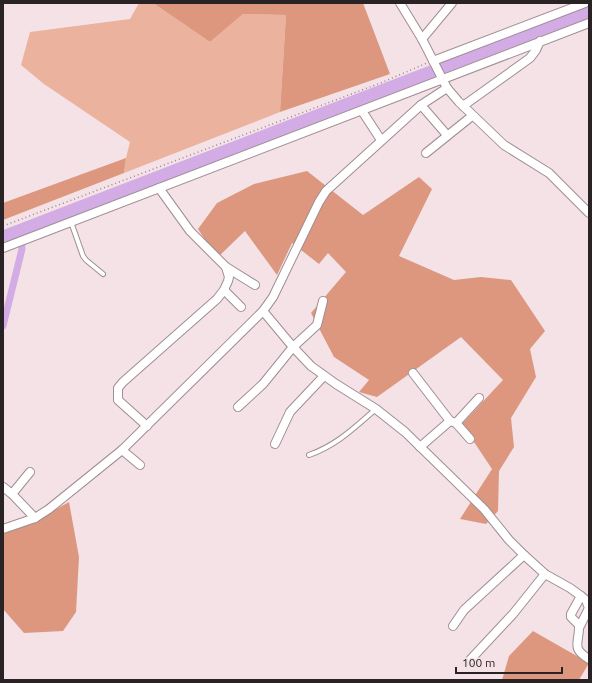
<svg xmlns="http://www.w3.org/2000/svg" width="592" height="683" font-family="Ubuntu,sans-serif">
  <rect width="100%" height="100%" fill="#f4e2e7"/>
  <polygon fill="#ebb29d" points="139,3 153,3 210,42 243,14 286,15 280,112 124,173 126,158 130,142 44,84 21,65 30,32 130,19"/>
  <g fill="#dc977e">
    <polygon points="153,3 363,3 390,74 280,112 286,15 243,14 210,42"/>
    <polygon points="126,158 124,173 3,220 3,203"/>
    <polygon points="307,171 363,215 419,177 432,189 399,256 454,280 481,277 511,280 545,331 530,349 536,377 511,418 514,447 499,471 498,511 486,524 460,519 492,469 462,424 503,380 461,337 377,397 359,392 369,380 334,357 311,313 346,272 328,253 319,264 292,243 277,275 245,231 217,258 198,229 217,203 254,184"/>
    <polygon points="69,502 79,557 76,612 63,631 24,633 3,609 3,532 33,522"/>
    <polygon points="533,631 589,663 579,680 502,680 509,656"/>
  </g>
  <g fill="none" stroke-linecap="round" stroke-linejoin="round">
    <polyline stroke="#d3abe5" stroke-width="7" points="3,326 22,249 21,230"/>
    <polyline stroke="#d3abe5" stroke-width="13" points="3,237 589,11"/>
    <defs>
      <g id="service">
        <polyline points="71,222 83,256 86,260 103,274"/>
        <path d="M 309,455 C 337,445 354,428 376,409"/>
      </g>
      <g id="minor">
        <polyline points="400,3 422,39 447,88 459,102 504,145 549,173 589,213"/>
        <polyline points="422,39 452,3"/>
        <polyline points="433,61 585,3"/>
        <polyline points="421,105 447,135"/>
        <polyline points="463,106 530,58 536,50 540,41"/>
        <polyline points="362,111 381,140"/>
        <polyline points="426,153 472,116"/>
        <polyline points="3,248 589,23"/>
        <polyline points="226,267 255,285"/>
        <polyline points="224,290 241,307"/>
        <path d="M 263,311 L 293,347 L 311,366 L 336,384 L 376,409 L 405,432 L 484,509 L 509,540 L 524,555 L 545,574 L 570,588 L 581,596 L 571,614 L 571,617 L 579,625 C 580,642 570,648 589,659"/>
        <polyline points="413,373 450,421"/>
        <polyline points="238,407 263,384 293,347 317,325 323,301"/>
        <polyline points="456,423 479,398"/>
        <polyline points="147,426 118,400 118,388 123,382 217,299 224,290 228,281 229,277 226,267 190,231 159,188"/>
        <polyline points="275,444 290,412 324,376"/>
        <polyline points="420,447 450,421 456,423 470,439"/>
        <polyline points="122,450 140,465"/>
        <polyline points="3,487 12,494 35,518"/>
        <polyline points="12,494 30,472"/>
        <polyline points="3,529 35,518 49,509 122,450 263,311 273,297 319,202 326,191 421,105 447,88"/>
        <polyline points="453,626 464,610 524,555"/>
        <polyline points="579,628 589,608 586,600 581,596"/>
        <polyline points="470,660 513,614 545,574"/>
      </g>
    </defs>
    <use href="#service" stroke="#9f8e93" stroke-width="6"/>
    <use href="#minor" stroke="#9f8e93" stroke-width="10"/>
    <polyline stroke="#95888c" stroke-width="1.5" stroke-dasharray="1 3" stroke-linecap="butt" points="3,226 383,82 427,63"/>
    <use href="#service" stroke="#fff" stroke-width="4"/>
    <use href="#minor" stroke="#fff" stroke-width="8"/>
  </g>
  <rect width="592" height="683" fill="none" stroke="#292325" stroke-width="8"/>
  <path d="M456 667v6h106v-6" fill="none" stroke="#292325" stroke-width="2"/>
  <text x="462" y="667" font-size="12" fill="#292325" stroke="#f4e2e7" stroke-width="3" paint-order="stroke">100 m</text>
</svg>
